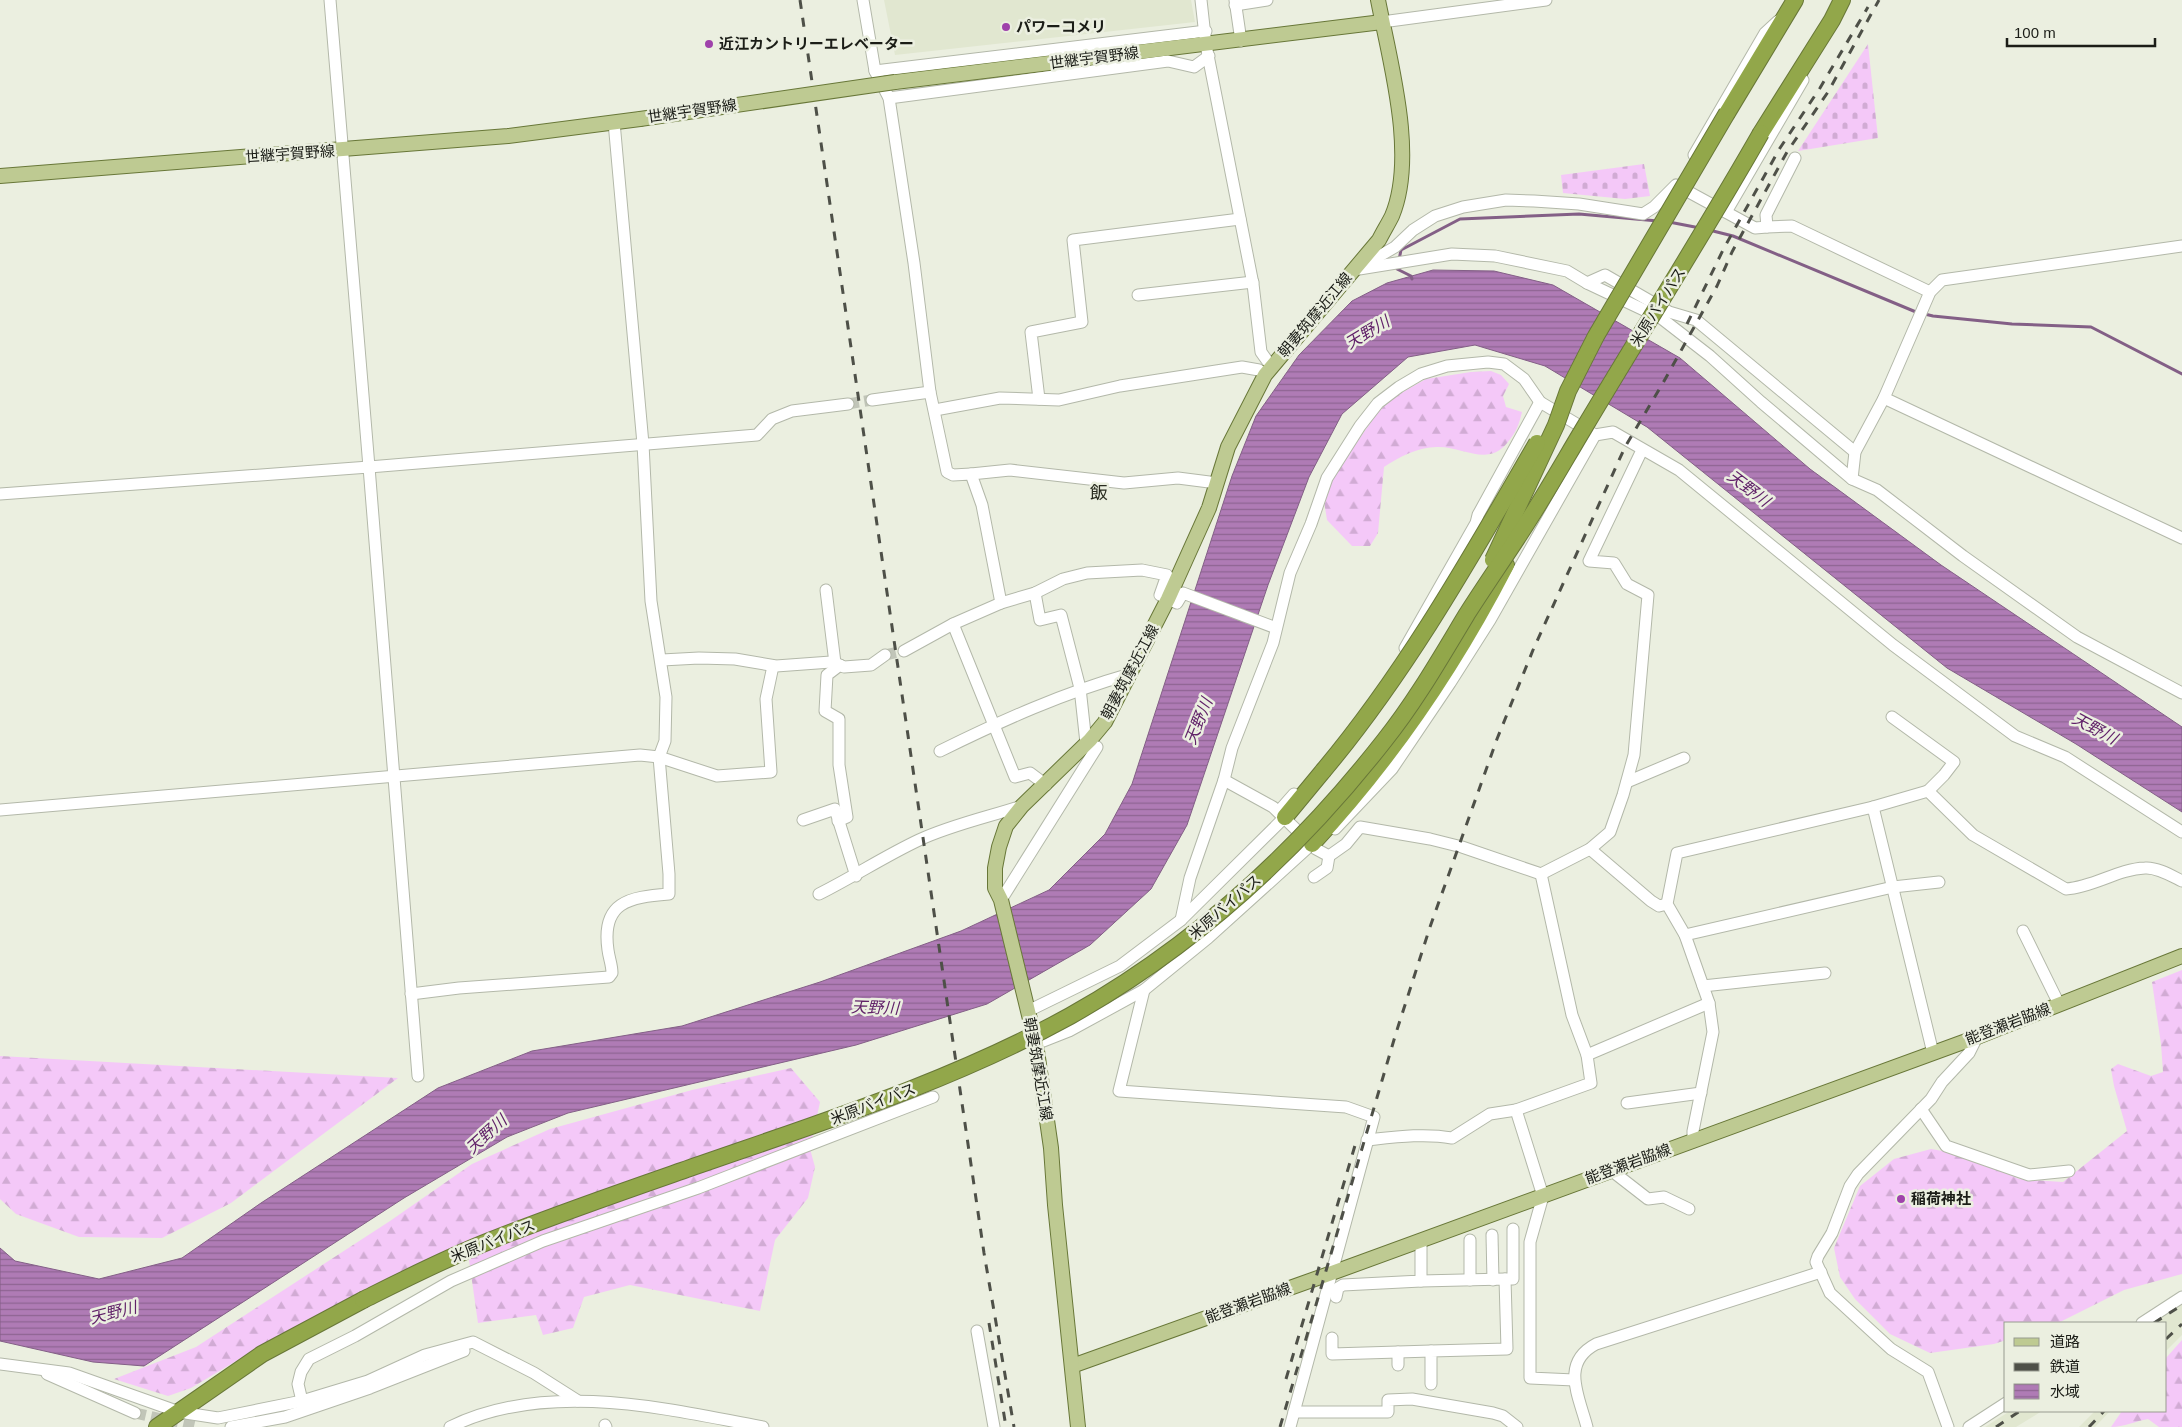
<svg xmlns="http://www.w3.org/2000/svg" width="2182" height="1427" font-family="Arial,'Noto Sans JP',sans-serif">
  <defs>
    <pattern id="forest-firs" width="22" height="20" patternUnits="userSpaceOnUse" patternTransform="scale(1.25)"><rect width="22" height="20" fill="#f4c8f8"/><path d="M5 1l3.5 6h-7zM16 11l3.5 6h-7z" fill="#d1abd4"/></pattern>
    <pattern id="cemetery-stones" width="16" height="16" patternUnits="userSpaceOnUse" patternTransform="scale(1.25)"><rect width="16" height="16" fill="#f4c8f8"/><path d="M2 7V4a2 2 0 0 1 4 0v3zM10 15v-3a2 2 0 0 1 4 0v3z" fill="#d1abd4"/></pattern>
    <pattern id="water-rules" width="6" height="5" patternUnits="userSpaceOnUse" patternTransform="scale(1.25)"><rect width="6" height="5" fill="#af7bb5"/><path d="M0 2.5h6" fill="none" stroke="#8e6492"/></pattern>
  </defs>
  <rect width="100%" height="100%" fill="#ebefe0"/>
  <g fill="#e1e7d0">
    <polygon points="884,0 1191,0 1195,22 895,55"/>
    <polygon points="2182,1300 2182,1335 2166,1351 2166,1323 2148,1323"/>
    <polygon points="2010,1411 2042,1411 2016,1427 1985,1427"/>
    <polygon points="2095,1411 2110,1411 2095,1427 2079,1427"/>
  </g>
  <g fill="url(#forest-firs)">
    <path d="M 1491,371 L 1501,375 L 1509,384 L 1503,396 L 1506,407 L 1522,412 C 1519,425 1516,432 1508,442 C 1488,468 1463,446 1437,447 C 1418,447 1399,457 1384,467 L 1378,533 L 1370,546 L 1352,546 L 1327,520 L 1324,501 L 1331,479 L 1378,412 L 1394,397 L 1426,379 L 1471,372 Z"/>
    <polygon points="2182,970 2182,1274 2124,1290 2058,1323 2006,1323 2006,1340 1994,1344 1930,1353 1890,1334 1855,1299 1840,1277 1834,1248 1860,1186 1894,1159 1931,1149 1966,1155 2019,1179 2063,1182 2127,1131 2114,1086 2111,1069 2118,1064 2151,1076 2163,1072 2161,1044 2152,982"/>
    <polygon points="0,1056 398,1078 231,1203 162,1238 79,1237 16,1214 0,1199"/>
    <polygon points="791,1068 820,1102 810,1149 815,1167 808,1198 775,1240 760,1311 630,1285 584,1297 573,1328 543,1335 536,1315 478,1323 467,1246 381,1282 276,1337 191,1388 168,1396 114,1379 196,1347 390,1221 472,1164 550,1129 692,1090"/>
    <path d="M 2182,1340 L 2182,1427 L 2159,1427 L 2148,1419 C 2136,1421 2124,1427 2111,1427 L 2122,1411 L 2166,1411 L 2166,1358 Z"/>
  </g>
  <g fill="url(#cemetery-stones)">
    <polygon points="1868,44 1878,138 1798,151"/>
    <polygon points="1644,164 1650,196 1625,199 1563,193 1561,175"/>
  </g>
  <polygon fill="url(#water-rules)" stroke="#835f86" points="1433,270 1494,271 1553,285 1680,358 1810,469 1941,565 2182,727 2182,812 2076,744 1947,668 1647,427 1545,366 1475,345 1408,357 1342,414 1309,477 1268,585 1187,825 1151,889 1090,945 987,1004 856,1045 568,1113 507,1137 404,1198 144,1366 93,1362 0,1341 0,1248 15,1261 99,1279 182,1258 261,1203 438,1088 532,1051 682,1026 820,982 961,931 1049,890 1105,834 1132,784 1232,476 1256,416 1299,355 1352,301 1387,283"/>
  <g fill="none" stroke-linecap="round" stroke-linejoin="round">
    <g stroke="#835f86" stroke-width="3">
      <polyline points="1669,222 1700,228"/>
      <polyline points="1709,230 1733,236 1916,312 1933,316 2012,324 2091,327 2182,374"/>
      <polyline points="1399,260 1401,250 1460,219 1579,214 1658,221"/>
      <polyline points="1398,266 1397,269 1411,276 1412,279"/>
    </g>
    <g stroke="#c1c5b8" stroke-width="11" stroke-dasharray="11 5.5" stroke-linecap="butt">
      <polyline points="848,404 872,400"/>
      <polyline points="885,655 904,651"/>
      <polyline points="135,1413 197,1427"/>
    </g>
    <defs>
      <g id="minor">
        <polyline points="330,0 369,467 757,435 772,419 792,411 848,404"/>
        <polyline points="863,0 875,71 889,98 914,263 930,392 947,472 953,475 971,474 982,505 1001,603 1035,593 1063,579 1087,573 1142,570 1167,575 1160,595 1177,603 1183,593 1276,628"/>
        <polyline points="1201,0 1206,45 1253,284 1261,352 1271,366"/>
        <polyline points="1235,0 1241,41"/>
        <polyline points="1235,5 1267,0"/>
        <polyline points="1382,22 1546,0"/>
        <polyline points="875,71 1206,31"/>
        <polyline points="889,98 1168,61 1194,67 1209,56"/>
        <polyline points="1694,155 1765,33 1778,21"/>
        <polyline points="1726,212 1803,80"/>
        <polyline points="1767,227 1792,226 1930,292"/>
        <polyline points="1364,265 1395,247 1413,230 1435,216 1463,207 1506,200 1534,201 1579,204 1643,214 1654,207 1676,185 1755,228 1767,227 1766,215 1795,158"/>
        <polyline points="1353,270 1452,254 1495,256 1567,271 1587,283 1661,318 1710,356 1761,402 1852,479 1877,490 1963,556 2077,637 2182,693"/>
        <polyline points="1587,283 1605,275 1669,312 1696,320 1855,452"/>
        <polyline points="1138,295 1253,282"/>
        <polyline points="1884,398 2182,538"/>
        <polyline points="1039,399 1031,332 1082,322 1073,240 1240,219"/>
        <polyline points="872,400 930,392"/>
        <polyline points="935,410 1000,398 1059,400 1120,386 1242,367 1259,370 1265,375"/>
        <polyline points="971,474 1010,470 1124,483 1178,478 1217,483"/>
        <polyline points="1852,479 1855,452 1884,398 1930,292 1942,280 2182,246"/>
        <polyline points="0,494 369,467 418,1076"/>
        <polyline points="826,590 835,663"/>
        <polyline points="953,624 1015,777 1030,773 1046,785"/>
        <polyline points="1405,648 1476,523 1478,515 1540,402"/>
        <polyline points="904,651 953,624 1001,603"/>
        <polyline points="662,660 699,658 735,659 776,666 831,662 844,667 871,665 885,655"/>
        <polyline points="1892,717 1954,762 1944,775 1928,791"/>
        <path d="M 940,751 C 1003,720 1063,693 1130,674"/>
        <polyline points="1224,780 1273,807 1316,849 1329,856"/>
        <polyline points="1627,782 1684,758"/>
        <path d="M 1873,807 L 1928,791 L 1973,835 L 2066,889 C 2094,887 2118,869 2145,868 C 2157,867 2172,876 2182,881"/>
        <polyline points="0,810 640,755 659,757 717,776 771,772 766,699 773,666"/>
        <polyline points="1279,811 1294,794"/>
        <polyline points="803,820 835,809 856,876"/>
        <polyline points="838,821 847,817 839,765 839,719 825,711 827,675 840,665"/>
        <polyline points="1335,829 1392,769 1450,683 1490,620 1595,435"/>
        <polyline points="1590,849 1651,901 1659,906 1667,904"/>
        <polyline points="1541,874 1572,1015 1587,1055"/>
        <polyline points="1314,877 1327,868 1329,856 1346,844 1360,827 1430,839 1462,847 1541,874 1590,849 1610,832 1623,795 1634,755 1648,595 1627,584 1614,563 1589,561 1642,450"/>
        <path d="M 819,894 C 853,877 885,856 919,840 C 951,825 988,817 1022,806"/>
        <polyline points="1001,900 1097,747 1086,743 1080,688 1061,615 1040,620 1035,593"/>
        <polyline points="1181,920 1190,878 1224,780 1232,748 1273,643 1290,573 1311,524 1327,478 1360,426 1378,403 1399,387 1421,374 1447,366 1488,362 1504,364 1524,379 1540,402 1595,435 1613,432 1679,470 1893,645 2015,736 2065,757 2182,832"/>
        <polyline points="2023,931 2059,1004"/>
        <polyline points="1685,935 1893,887 1939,882"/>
        <polyline points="1703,986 1825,973"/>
        <polyline points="1144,990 1119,1091 1346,1107 1374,1117 1290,1427"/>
        <path d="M 411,994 L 459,988 L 609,977 L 612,973 C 612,965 609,958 608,950 C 601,902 629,897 669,894 L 669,874 L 659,757 L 665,741 L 666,697 L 651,601 L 643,444 L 614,122"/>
        <polyline points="1028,1011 1120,966 1181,920 1285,817"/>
        <polyline points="1036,1044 1069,1031 1144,990 1208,938 1312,844"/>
        <polyline points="1627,1103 1701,1093"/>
        <polyline points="1921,1109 1946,1146 2029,1175 2069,1171"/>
        <polyline points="1516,1110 1591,1083 1587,1055 1709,1003"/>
        <path d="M 1367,1140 C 1395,1137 1425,1133 1452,1138 L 1490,1114 L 1516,1110 L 1543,1196 L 1530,1242 L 1530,1378 L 1574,1380"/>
        <polyline points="1693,1141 1693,1131 1713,1032 1709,1003 1685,935 1667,904 1677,853 1873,807 1933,1053"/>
        <polyline points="1612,1171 1648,1199 1664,1197 1689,1209"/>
        <polyline points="1492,1235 1493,1280"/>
        <polyline points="1470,1240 1470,1280"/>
        <polyline points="1505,1279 1513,1279 1513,1229"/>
        <polyline points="1421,1281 1505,1279 1507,1349 1431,1351 1431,1384"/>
        <polyline points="1336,1297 1338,1288 1343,1285 1421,1281 1421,1241"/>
        <polyline points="2142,1323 2182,1297"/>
        <polyline points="977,1331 994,1427"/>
        <polyline points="1332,1338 1332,1354 1431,1351"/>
        <polyline points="0,1364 69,1373 179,1412 218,1418 302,1401 368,1381 425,1355 473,1342 534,1373 578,1401"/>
        <polyline points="1398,1365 1398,1352"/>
        <polyline points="47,1374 135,1413"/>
        <polyline points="302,1401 298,1384 301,1372 309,1359 355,1336 451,1281 543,1241 698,1188 933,1097"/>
        <polyline points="1294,1412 1388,1412 1388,1400 1412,1399 1493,1413 1503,1416 1517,1427"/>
        <polyline points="605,1425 606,1427"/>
        <polyline points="231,1427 285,1417 370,1388 464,1351"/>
        <path d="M 450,1427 C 546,1380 663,1408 763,1427"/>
        <path d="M 1587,1427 C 1579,1396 1560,1363 1596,1344 L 1821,1272"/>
        <polyline points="1948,1427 1928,1372 1891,1349 1830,1293 1816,1262 1818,1256 1832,1233 1850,1186 1858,1174 1931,1099 1942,1082 1969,1053 1977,1037"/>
        <polyline points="1969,1427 2006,1403"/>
      </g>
      <g id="major">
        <polyline points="895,82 1382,22"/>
        <polyline points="0,176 508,136 640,119"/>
        <polyline points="1072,1366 1329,1274 1977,1037 2182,956"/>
        <path d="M 1078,1427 L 1055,1205 L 1051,1148 L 1036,1044 L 1001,900 L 995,888 L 995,868 L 999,847 L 1006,826 L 1022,806 L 1090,740 L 1105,722 L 1168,599 L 1209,508 L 1228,447 L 1265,375 L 1379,240 C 1383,232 1388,224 1392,216 C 1417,156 1390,62 1378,0"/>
      </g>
      <g id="highway">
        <polyline points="1727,113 1795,0"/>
        <polyline points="1761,133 1832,20 1842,0"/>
        <polyline points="1285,817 1323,771"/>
        <path d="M 1312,844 C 1390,760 1454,666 1506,565"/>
        <polyline points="157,1427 262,1354 363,1300"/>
      </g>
    </defs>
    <use href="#minor" stroke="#b3b8a9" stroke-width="13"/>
    <use href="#major" stroke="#687738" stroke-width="16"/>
    <use href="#highway" stroke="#687738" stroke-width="18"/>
    <use href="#minor" stroke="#fff" stroke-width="11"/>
    <use href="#major" stroke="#beca92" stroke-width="14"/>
    <use href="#highway" stroke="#92a74a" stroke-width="16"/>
    <g stroke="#4e5048" stroke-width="3" stroke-dasharray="9 9" stroke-linecap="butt">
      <polyline points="800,0 984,1253 1014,1427"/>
      <polyline points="1687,324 1724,248 1780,148 1820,88 1868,7"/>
      <polyline points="989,1323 1006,1427"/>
      <polyline points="2154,1323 2182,1305"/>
      <polyline points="2166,1339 2182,1324"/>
      <polyline points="1286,1379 1356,1142"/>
      <polyline points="1280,1427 1396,1033 1430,927 1497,739 1533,650 1625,447 1663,383 1717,286 1732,252 1787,152 1828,92 1879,0"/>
      <polyline points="1996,1427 2020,1411"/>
      <polyline points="2089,1427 2104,1411"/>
    </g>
    <defs>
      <polyline id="major-bridge" points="640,119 895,82"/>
      <g id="highway-bridge">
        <polyline points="1493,560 1556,425 1568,391 1596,336 1727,113"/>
        <path d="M 1323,771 C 1407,671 1472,555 1537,443"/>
        <path d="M 363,1300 C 405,1279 448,1257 492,1240 C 557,1214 624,1191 690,1168 C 819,1123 950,1082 1070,1016 C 1193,947 1297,852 1384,741 C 1416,701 1441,657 1467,614 C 1488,581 1510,550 1530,518 C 1549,488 1566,458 1584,428 C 1643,329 1704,233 1761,133"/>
      </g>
    </defs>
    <use href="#major-bridge" stroke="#687738" stroke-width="16" stroke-linecap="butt"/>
    <use href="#highway-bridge" stroke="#687738" stroke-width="18" stroke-linecap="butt"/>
    <use href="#major-bridge" stroke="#beca92" stroke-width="14"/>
    <use href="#highway-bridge" stroke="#92a74a" stroke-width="16"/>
  </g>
  <g fill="#9f42ab" stroke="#ebefe0" stroke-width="2">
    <circle cx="1006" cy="27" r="5"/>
    <circle cx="709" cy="44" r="5"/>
    <circle cx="1901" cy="1199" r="5"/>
  </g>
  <g text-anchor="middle" stroke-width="5" stroke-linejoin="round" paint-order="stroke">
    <g font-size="15" font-weight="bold" fill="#1b1d17" stroke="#ebefe0" text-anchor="start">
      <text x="1016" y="32">パワーコメリ</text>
      <text x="719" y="49">近江カントリーエレベーター</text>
      <text x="1911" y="1204">稲荷神社</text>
    </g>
    <g font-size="15" fill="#1b1d17" stroke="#ebefe0">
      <text transform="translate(1094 58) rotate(-7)" y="5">世継宇賀野線</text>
      <text transform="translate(692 111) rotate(-8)" y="5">世継宇賀野線</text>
      <text transform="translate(290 154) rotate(-4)" y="5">世継宇賀野線</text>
      <text transform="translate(1658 307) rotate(-58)" y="5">米原バイパス</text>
      <text transform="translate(1315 315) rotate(-50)" y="5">朝妻筑摩近江線</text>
      <text transform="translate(1130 672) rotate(-62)" y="5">朝妻筑摩近江線</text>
      <text transform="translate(1225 907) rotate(-41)" y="5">米原バイパス</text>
      <text transform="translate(2008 1024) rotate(-21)" y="5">能登瀬岩脇線</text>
      <text transform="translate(1038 1069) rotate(80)" y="5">朝妻筑摩近江線</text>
      <text transform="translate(873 1104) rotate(-21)" y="5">米原バイパス</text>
      <text transform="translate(1628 1164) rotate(-20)" y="5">能登瀬岩脇線</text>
      <text transform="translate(493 1241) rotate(-22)" y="5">米原バイパス</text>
      <text transform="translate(1248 1303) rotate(-20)" y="5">能登瀬岩脇線</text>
    </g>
    <g font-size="16" font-style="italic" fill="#612269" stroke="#ebefe0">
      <text transform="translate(1367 332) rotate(-31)" y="6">天野川</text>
      <text transform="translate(1749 488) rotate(37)" y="6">天野川</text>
      <text transform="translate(1198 721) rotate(-68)" y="6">天野川</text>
      <text transform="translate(2095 728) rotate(28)" y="6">天野川</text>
      <text transform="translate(875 1007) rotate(2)" y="6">天野川</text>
      <text transform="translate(486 1134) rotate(-42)" y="6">天野川</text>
      <text transform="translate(113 1312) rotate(-14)" y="6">天野川</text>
    </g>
    <g font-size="18" fill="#292c20" stroke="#ebefe0">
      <text x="1099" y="499">飯</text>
    </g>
  </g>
  <rect x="2004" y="1322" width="162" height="90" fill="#ebefe0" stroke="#989b90"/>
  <rect x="2014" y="1338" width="25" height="8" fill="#beca92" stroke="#989b90"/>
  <text x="2050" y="1347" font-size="15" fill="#1b1d17">道路</text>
  <rect x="2014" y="1363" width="25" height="8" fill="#4e5048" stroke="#989b90"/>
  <text x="2050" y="1372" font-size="15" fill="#1b1d17">鉄道</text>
  <rect x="2014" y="1384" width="25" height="15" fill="url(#water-rules)" stroke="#989b90"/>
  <text x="2050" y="1397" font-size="15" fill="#1b1d17">水域</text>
  <path d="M2007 38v8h148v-8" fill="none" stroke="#1b1d17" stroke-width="2.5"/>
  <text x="2014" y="38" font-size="15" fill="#1b1d17" stroke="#ebefe0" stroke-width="4" paint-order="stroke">100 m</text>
</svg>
